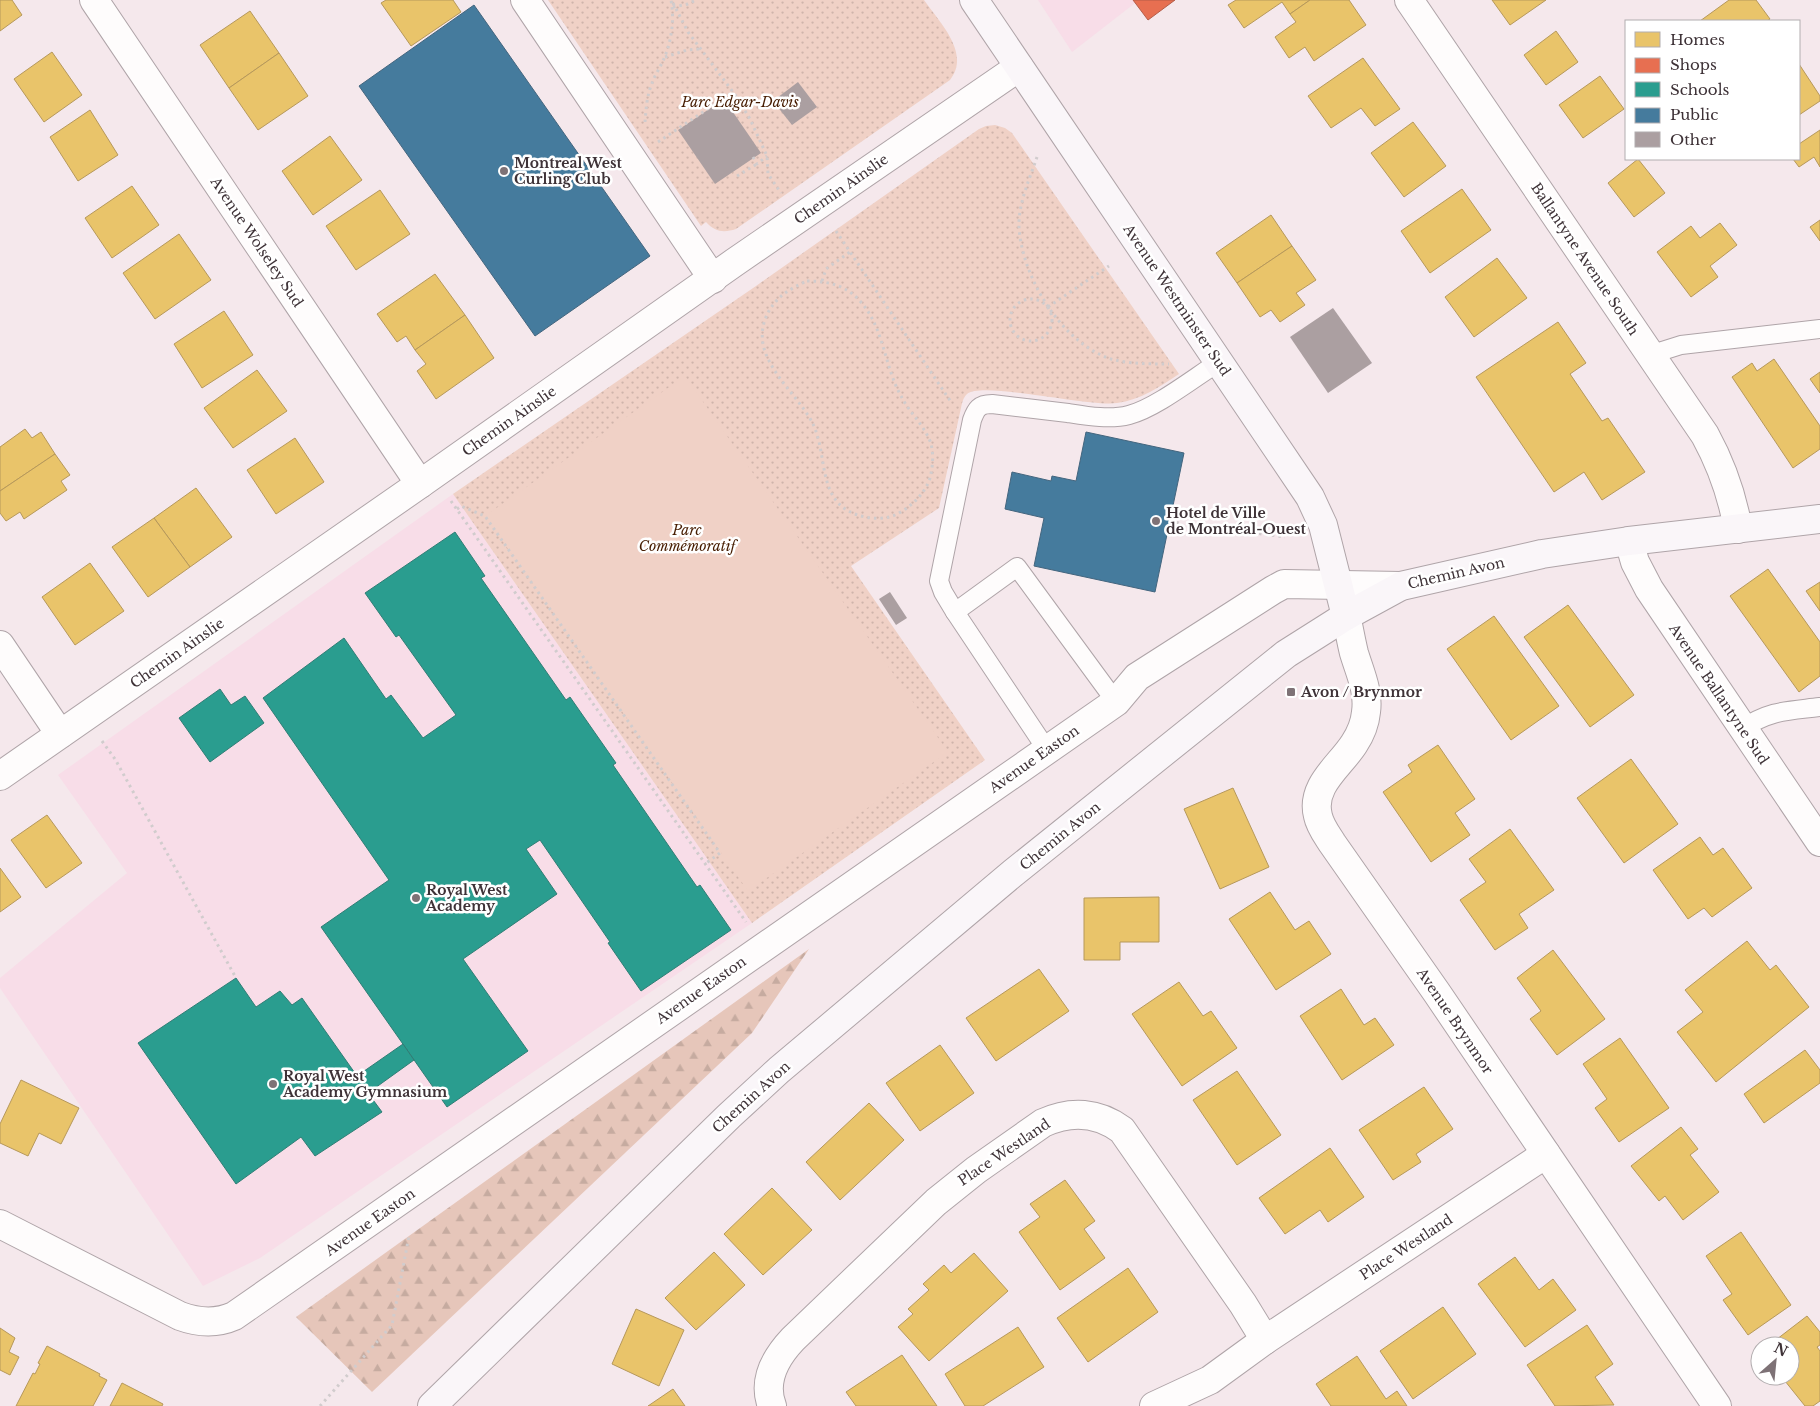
<svg xmlns="http://www.w3.org/2000/svg" width="1820" height="1406" font-family="'Libre Baskerville',serif">
  <defs>
    <pattern id="forest-firs" width="22" height="20" patternUnits="userSpaceOnUse" patternTransform="scale(1.25)"><rect width="22" height="20" fill="#e6c6ba"/><path d="M5 1l3.5 6h-7zM16 11l3.5 6h-7z" fill="#c6aba0"/></pattern>
    <pattern id="park-dots" width="8" height="8" patternUnits="userSpaceOnUse" patternTransform="scale(1.25)"><rect width="8" height="8" fill="#f0d1c6"/><path d="M2 2h.1M6 6h.1" fill="none" stroke="#cfb4ab" stroke-width="1.8" stroke-linecap="round"/></pattern>
  </defs>
  <rect width="100%" height="100%" fill="#f5e8ec"/>
  <g fill="#f8dde8">
    <polygon points="1038,0 1139,0 1072,52"/>
    <polygon points="453,494 752,923 260,1258 203,1286 0,988 0,978 127,873 58,775"/>
  </g>
  <polygon fill="url(#forest-firs)" points="809,949 752,1033 372,1392 296,1317"/>
  <g fill="url(#park-dots)">
    <path d="M 548,0 L 924,0 C 940,23 971,53 950,80 L 736,229 C 724,233 715,232 706,222 L 701,226 Z"/>
    <path d="M 995,125 L 1005,128 L 1012,133 L 1179,374 C 1160,387 1140,400 1117,403 C 1088,407 983,381 967,394 C 963,398 962,403 961,408 L 939,508 L 851,566 L 985,760 L 752,923 L 453,494 L 756,286 L 979,129 L 986,126 Z"/>
  </g>
  <polygon fill="#f0d1c6" points="685,376 948,752 748,891 485,516"/>
  <g fill="#e9c46a" stroke="#b6985b">
    <polygon points="0,0 12,0 22,15 0,31"/>
    <polygon points="386,0 453,0 461,12 411,46 381,3"/>
    <polygon points="1236,0 1310,0 1290,14 1282,2 1244,28 1228,5"/>
    <polygon points="1310,0 1349,0 1366,25 1314,61 1305,47 1289,58 1275,37 1296,22 1290,14"/>
    <polygon points="1492,0 1546,0 1510,25"/>
    <polygon points="1729,0 1756,0 1770,19 1767,21 1700,21"/>
    <polygon points="250,11 279,53 229,88 200,45"/>
    <polygon points="1556,31 1578,62 1546,85 1524,55"/>
    <polygon points="52,52 82,95 44,122 14,79"/>
    <polygon points="279,53 308,96 258,130 229,88"/>
    <polygon points="1363,58 1400,109 1375,126 1361,108 1331,128 1308,96"/>
    <polygon points="1799,64 1820,96 1820,101 1799,115"/>
    <polygon points="1600,76 1624,109 1583,138 1559,105"/>
    <polygon points="90,110 118,155 78,181 50,137"/>
    <polygon points="1413,122 1446,166 1404,197 1371,153"/>
    <polygon points="1820,130 1820,167 1814,157 1799,167 1793,159 1799,159 1799,144"/>
    <polygon points="330,136 362,180 313,215 282,171"/>
    <polygon points="1638,159 1665,193 1634,217 1608,183"/>
    <polygon points="132,186 159,225 112,258 85,218"/>
    <polygon points="1462,189 1491,230 1430,273 1401,231"/>
    <polygon points="380,190 410,234 356,270 326,226"/>
    <polygon points="1271,215 1292,246 1237,283 1216,253"/>
    <polygon points="1820,220 1820,241 1810,227"/>
    <polygon points="1720,223 1737,245 1710,266 1718,277 1691,297 1657,252 1691,226 1700,238"/>
    <polygon points="179,234 211,280 155,319 123,273"/>
    <polygon points="1292,246 1316,280 1296,293 1305,305 1280,322 1271,310 1260,317 1237,283"/>
    <polygon points="1497,258 1527,298 1474,337 1445,297"/>
    <polygon points="435,274 465,315 415,350 406,336 397,342 377,314"/>
    <polygon points="224,311 253,355 202,388 174,344"/>
    <polygon points="465,315 494,358 436,399 417,371 426,364 415,350"/>
    <polygon points="1558,322 1586,363 1570,374 1602,421 1608,418 1645,472 1602,500 1584,472 1554,492 1476,377"/>
    <polygon points="1774,359 1820,426 1820,449 1793,468 1732,377 1752,363 1757,371"/>
    <polygon points="257,370 287,411 233,448 204,408"/>
    <polygon points="1820,372 1820,393 1810,379"/>
    <polygon points="25,429 32,438 41,432 55,454 0,491 0,447"/>
    <polygon points="295,438 324,482 276,514 247,470"/>
    <polygon points="55,454 70,475 61,481 67,490 24,519 20,512 6,521 0,513 0,491"/>
    <polygon points="196,488 232,537 190,567 154,518"/>
    <polygon points="154,518 190,567 148,597 112,547"/>
    <polygon points="90,563 124,611 75,645 42,597"/>
    <polygon points="1768,569 1820,642 1820,676 1799,692 1730,596"/>
    <polygon points="1820,582 1820,611 1806,591"/>
    <polygon points="1568,605 1634,695 1590,727 1524,637"/>
    <polygon points="1494,616 1559,706 1511,740 1447,649"/>
    <polygon points="1438,745 1475,799 1455,813 1470,835 1431,862 1383,792 1412,772 1408,765"/>
    <polygon points="1631,759 1678,824 1624,863 1577,798"/>
    <polygon points="1233,788 1269,867 1220,889 1184,809"/>
    <polygon points="47,815 82,863 46,888 11,840"/>
    <polygon points="1510,829 1554,890 1519,914 1528,928 1495,950 1460,900 1486,882 1469,859"/>
    <polygon points="1700,837 1713,855 1723,848 1752,888 1712,917 1704,908 1688,919 1653,870"/>
    <polygon points="0,868 21,897 0,912"/>
    <polygon points="1270,892 1295,930 1309,921 1331,954 1276,990 1229,919"/>
    <polygon points="1159,897 1159,942 1120,942 1120,960 1084,960 1084,898"/>
    <polygon points="1747,941 1770,970 1776,965 1809,1007 1716,1082 1677,1032 1703,1012 1685,990"/>
    <polygon points="1553,950 1605,1019 1557,1055 1530,1019 1541,1011 1517,978"/>
    <polygon points="1039,969 1069,1011 996,1061 966,1018"/>
    <polygon points="1179,982 1203,1016 1211,1011 1237,1048 1182,1086 1132,1014"/>
    <polygon points="1341,989 1364,1025 1375,1018 1394,1045 1342,1080 1300,1016"/>
    <polygon points="1620,1038 1669,1108 1619,1142 1595,1108 1607,1099 1583,1064"/>
    <polygon points="940,1045 974,1093 920,1131 886,1083"/>
    <polygon points="1805,1050 1820,1070 1820,1083 1764,1123 1744,1094"/>
    <polygon points="1237,1071 1281,1135 1237,1165 1193,1100"/>
    <polygon points="21,1080 79,1108 61,1144 39,1133 28,1156 0,1143 0,1124"/>
    <polygon points="1424,1087 1453,1129 1416,1154 1421,1162 1393,1180 1359,1130"/>
    <polygon points="869,1103 904,1140 840,1200 806,1162"/>
    <polygon points="1681,1127 1698,1149 1690,1155 1719,1192 1683,1220 1665,1196 1659,1201 1631,1166"/>
    <polygon points="1330,1148 1364,1197 1328,1222 1320,1210 1285,1234 1259,1198"/>
    <polygon points="1065,1180 1095,1221 1084,1229 1105,1258 1060,1290 1019,1232 1040,1217 1030,1204"/>
    <polygon points="772,1188 812,1230 763,1275 724,1234"/>
    <polygon points="1741,1232 1791,1305 1748,1335 1723,1300 1732,1294 1706,1256"/>
    <polygon points="714,1252 745,1285 696,1330 665,1298"/>
    <polygon points="974,1253 1008,1291 929,1361 898,1327 913,1314 908,1309 929,1290 923,1284 944,1265 951,1273"/>
    <polygon points="1515,1257 1539,1290 1553,1279 1576,1310 1525,1347 1478,1284"/>
    <polygon points="1128,1268 1158,1312 1088,1362 1057,1318"/>
    <polygon points="1443,1307 1476,1354 1413,1399 1380,1351"/>
    <polygon points="636,1309 684,1330 659,1386 612,1364"/>
    <polygon points="1807,1316 1820,1332 1820,1345 1817,1347 1820,1351 1820,1401 1813,1406 1805,1406 1781,1376 1790,1376 1790,1346 1768,1346"/>
    <polygon points="1587,1325 1613,1364 1595,1377 1614,1405 1555,1406 1527,1365"/>
    <polygon points="1018,1327 1044,1367 983,1406 965,1406 945,1374"/>
    <polygon points="0,1328 15,1338 9,1352 19,1357 10,1375 0,1370"/>
    <polygon points="47,1346 100,1374 99,1376 107,1380 93,1406 16,1406 33,1373 35,1374 40,1364 38,1363"/>
    <polygon points="902,1355 937,1406 856,1406 846,1392"/>
    <polygon points="1357,1356 1386,1399 1397,1391 1407,1406 1331,1406 1316,1384"/>
    <polygon points="122,1383 163,1404 162,1406 110,1406"/>
    <polygon points="673,1389 685,1406 648,1406"/>
  </g>
  <polygon fill="#e76f51" stroke="#b45d49" points="1133,0 1175,0 1148,20"/>
  <g fill="#2a9d8f" stroke="#307d75">
    <polygon points="455,532 485,576 481,578 566,700 570,697 616,763 613,765 697,887 700,885 731,930 641,991 608,943 610,942 540,840 526,849 557,894 463,959 528,1051 447,1107 321,927 389,880 263,698 344,638 386,699 391,695 423,738 456,715 399,635 396,637 365,593"/>
    <polygon points="220,689 231,705 245,696 264,723 210,762 179,718"/>
    <polygon points="236,978 256,1007 280,991 292,1005 302,998 357,1076 403,1044 414,1060 368,1093 382,1112 315,1156 301,1137 236,1184 138,1043"/>
  </g>
  <g fill="#457b9d" stroke="#43657e">
    <polygon points="474,5 650,256 535,336 359,86"/>
    <polygon points="1086,432 1184,453 1155,592 1034,566 1044,518 1005,509 1012,472 1051,481 1052,476 1076,481"/>
  </g>
  <g fill="#ab9fa1">
    <polygon points="798,82 817,107 792,125 773,101"/>
    <polygon points="724,99 761,153 715,184 678,130"/>
    <polygon points="1333,308 1372,363 1328,393 1290,337"/>
    <polygon points="890,592 907,618 896,625 879,599"/>
  </g>
  <g fill="none" stroke-linecap="round" stroke-linejoin="round">
    <defs>
      <g id="lane">
        <polyline points="1651,357 1662,351 1681,345 1820,329"/>
        <path d="M 955,612 L 943,592 L 939,581 L 972,420 C 976,409 979,404 992,404 C 1017,407 1043,410 1068,413 C 1087,416 1110,420 1129,415 C 1156,408 1195,377 1219,362"/>
        <path d="M 1742,729 C 1770,710 1788,711 1820,707"/>
        <polyline points="1047,750 955,612 1017,567 1116,702"/>
      </g>
      <g id="street">
        <polyline points="94,0 420,484"/>
        <polyline points="525,0 713,279"/>
        <path d="M 1409,0 L 1705,435 C 1722,466 1732,494 1738,529"/>
        <polyline points="1629,541 1635,562 1649,589 1820,842"/>
        <path d="M 1346,616 C 1349,628 1351,641 1354,653 C 1360,673 1369,691 1366,712 C 1365,723 1360,735 1354,744 C 1340,766 1310,786 1318,816 C 1320,826 1327,835 1332,843 L 1437,993 L 1717,1406"/>
        <polyline points="0,645 60,734"/>
        <polyline points="0,776 420,484 735,262 1019,67"/>
        <path d="M 0,1224 L 180,1316 C 199,1323 216,1324 234,1316 L 1116,702 L 1137,677 L 1273,590 L 1284,584 L 1401,586"/>
        <path d="M 772,1406 C 762,1380 776,1357 793,1339 L 936,1202 L 976,1170 L 1043,1123 C 1071,1110 1098,1112 1122,1130 L 1243,1304 L 1265,1340"/>
        <polyline points="1154,1406 1210,1380 1265,1340 1546,1154"/>
      </g>
      <g id="secondary">
        <polyline points="974,0 1310,497 1323,525 1346,616"/>
        <polyline points="432,1406 729,1116 779,1070 1013,873 1286,654 1346,616 1401,586 1542,554 1629,541 1820,519"/>
      </g>
    </defs>
    <use href="#lane" stroke="#afa4a8" stroke-width="20"/>
    <use href="#street" stroke="#afa4a8" stroke-width="30"/>
    <use href="#secondary" stroke="#afa4a8" stroke-width="30"/>
    <g stroke="#d1cccd" stroke-width="3" stroke-dasharray="2.5 4" stroke-linecap="butt">
      <polyline points="673,3 688,32 736,96 750,119 767,156 768,174 781,193"/>
      <polyline points="673,7 688,4 696,0"/>
      <polyline points="665,57 687,50 700,49"/>
      <path d="M 645,122 C 646,109 647,95 652,83 C 654,77 658,71 661,65 C 671,45 675,22 671,0"/>
      <polyline points="658,142 733,92"/>
      <polyline points="753,157 757,164 767,156"/>
      <path d="M 1037,157 C 1030,178 1018,204 1019,227 C 1022,278 1062,343 1111,359 C 1129,364 1150,364 1169,364"/>
      <polyline points="737,176 757,164"/>
      <polyline points="836,231 951,402"/>
      <path d="M 807,281 C 827,281 845,285 859,300 C 884,326 884,366 901,396 C 909,412 923,424 930,441 C 934,452 933,466 930,478 C 925,494 910,508 895,515 C 886,519 875,519 865,517 C 814,506 830,457 812,422 C 794,389 749,358 766,317 C 774,298 789,289 807,281 Z"/>
      <polyline points="822,281 826,269 850,252"/>
      <circle cx="1031" cy="320" r="21"/>
      <polyline points="1048,307 1109,266"/>
      <polyline points="451,501 746,922"/>
      <polyline points="457,509 461,506 485,516 720,853 705,864"/>
      <polyline points="1170,521 1179,523"/>
      <polyline points="1201,526 1285,537"/>
      <polyline points="102,741 115,759 236,978"/>
      <polyline points="320,1406 392,1325 409,1236"/>
    </g>
    <use href="#lane" stroke="#fefcfc" stroke-width="18"/>
    <use href="#street" stroke="#fefcfc" stroke-width="28"/>
    <use href="#secondary" stroke="#faf6f9" stroke-width="28"/>
  </g>
  <g fill="#7e7276" stroke="#fff" stroke-width="2">
    <circle cx="504" cy="171" r="5"/>
    <circle cx="1156" cy="521" r="5"/>
    <rect x="1286" y="687" width="10" height="10" rx="2.5"/>
    <circle cx="416" cy="898" r="5"/>
    <circle cx="273" cy="1084" r="5"/>
  </g>
  <g text-anchor="middle" stroke-width="5" stroke-linejoin="round" paint-order="stroke">
    <g font-size="14" font-style="italic" fill="#461c01" stroke="#fff">
      <text x="740" y="107">Parc Edgar-Davis</text>
      <text x="687" y="535">Parc<tspan x="687" dy="16">Commémoratif</tspan></text>
    </g>
    <g font-size="14" font-weight="bold" fill="#3e3237" stroke="#fff" text-anchor="start">
      <text x="514" y="168">Montreal West<tspan x="514" dy="16">Curling Club</tspan></text>
      <text x="1166" y="518">Hotel de Ville<tspan x="1166" dy="16">de Montréal-Ouest</tspan></text>
      <text x="1301" y="697">Avon / Brynmor</text>
      <text x="426" y="895">Royal West<tspan x="426" dy="16">Academy</tspan></text>
      <text x="283" y="1081">Royal West<tspan x="283" dy="16">Academy Gymnasium</tspan></text>
    </g>
    <g font-size="14" fill="#3e3237" stroke="#fff">
      <text transform="translate(841 189) rotate(-35)" y="5">Chemin Ainslie</text>
      <text transform="translate(257 242) rotate(56)" y="5">Avenue Wolseley Sud</text>
      <text transform="translate(1585 259) rotate(56)" y="5">Ballantyne Avenue South</text>
      <text transform="translate(1177 300) rotate(56)" y="5">Avenue Westminster Sud</text>
      <text transform="translate(509 421) rotate(-35)" y="5">Chemin Ainslie</text>
      <text transform="translate(1456 573) rotate(-13)" y="5">Chemin Avon</text>
      <text transform="translate(177 653) rotate(-35)" y="5">Chemin Ainslie</text>
      <text transform="translate(1719 694) rotate(56)" y="5">Avenue Ballantyne Sud</text>
      <text transform="translate(1034 759) rotate(-35)" y="5">Avenue Easton</text>
      <text transform="translate(1060 836) rotate(-39)" y="5">Chemin Avon</text>
      <text transform="translate(701 990) rotate(-35)" y="5">Avenue Easton</text>
      <text transform="translate(1455 1021) rotate(56)" y="5">Avenue Brynmor</text>
      <text transform="translate(751 1097) rotate(-42)" y="5">Chemin Avon</text>
      <text transform="translate(1004 1152) rotate(-34)" y="5">Place Westland</text>
      <text transform="translate(370 1222) rotate(-35)" y="5">Avenue Easton</text>
      <text transform="translate(1406 1247) rotate(-33)" y="5">Place Westland</text>
    </g>
  </g>
  <rect x="1625" y="20" width="175" height="140" fill="#ffffff" stroke="#b2adaf"/>
  <rect x="1635" y="32" width="25" height="15" fill="#e9c46a" stroke="#b2adaf"/>
  <text x="1670" y="45" font-size="15" fill="#3e3237">Homes</text>
  <rect x="1635" y="58" width="25" height="15" fill="#e76f51" stroke="#b2adaf"/>
  <text x="1670" y="70" font-size="15" fill="#3e3237">Shops</text>
  <rect x="1635" y="82" width="25" height="15" fill="#2a9d8f" stroke="#b2adaf"/>
  <text x="1670" y="95" font-size="15" fill="#3e3237">Schools</text>
  <rect x="1635" y="108" width="25" height="15" fill="#457b9d" stroke="#b2adaf"/>
  <text x="1670" y="120" font-size="15" fill="#3e3237">Public</text>
  <rect x="1635" y="132" width="25" height="15" fill="#ab9fa1" stroke="#b2adaf"/>
  <text x="1670" y="145" font-size="15" fill="#3e3237">Other</text>
  <g transform="translate(1775 1361) rotate(27)"><circle r="24" fill="#ffffff" stroke="#b2adaf"/>
  <path d="M0-4L9 19L0 12L-9 19Z" fill="#7e7276"/>
  <text y="-8" font-size="14" font-weight="bold" text-anchor="middle" fill="#3e3237">N</text>
  </g>
</svg>
